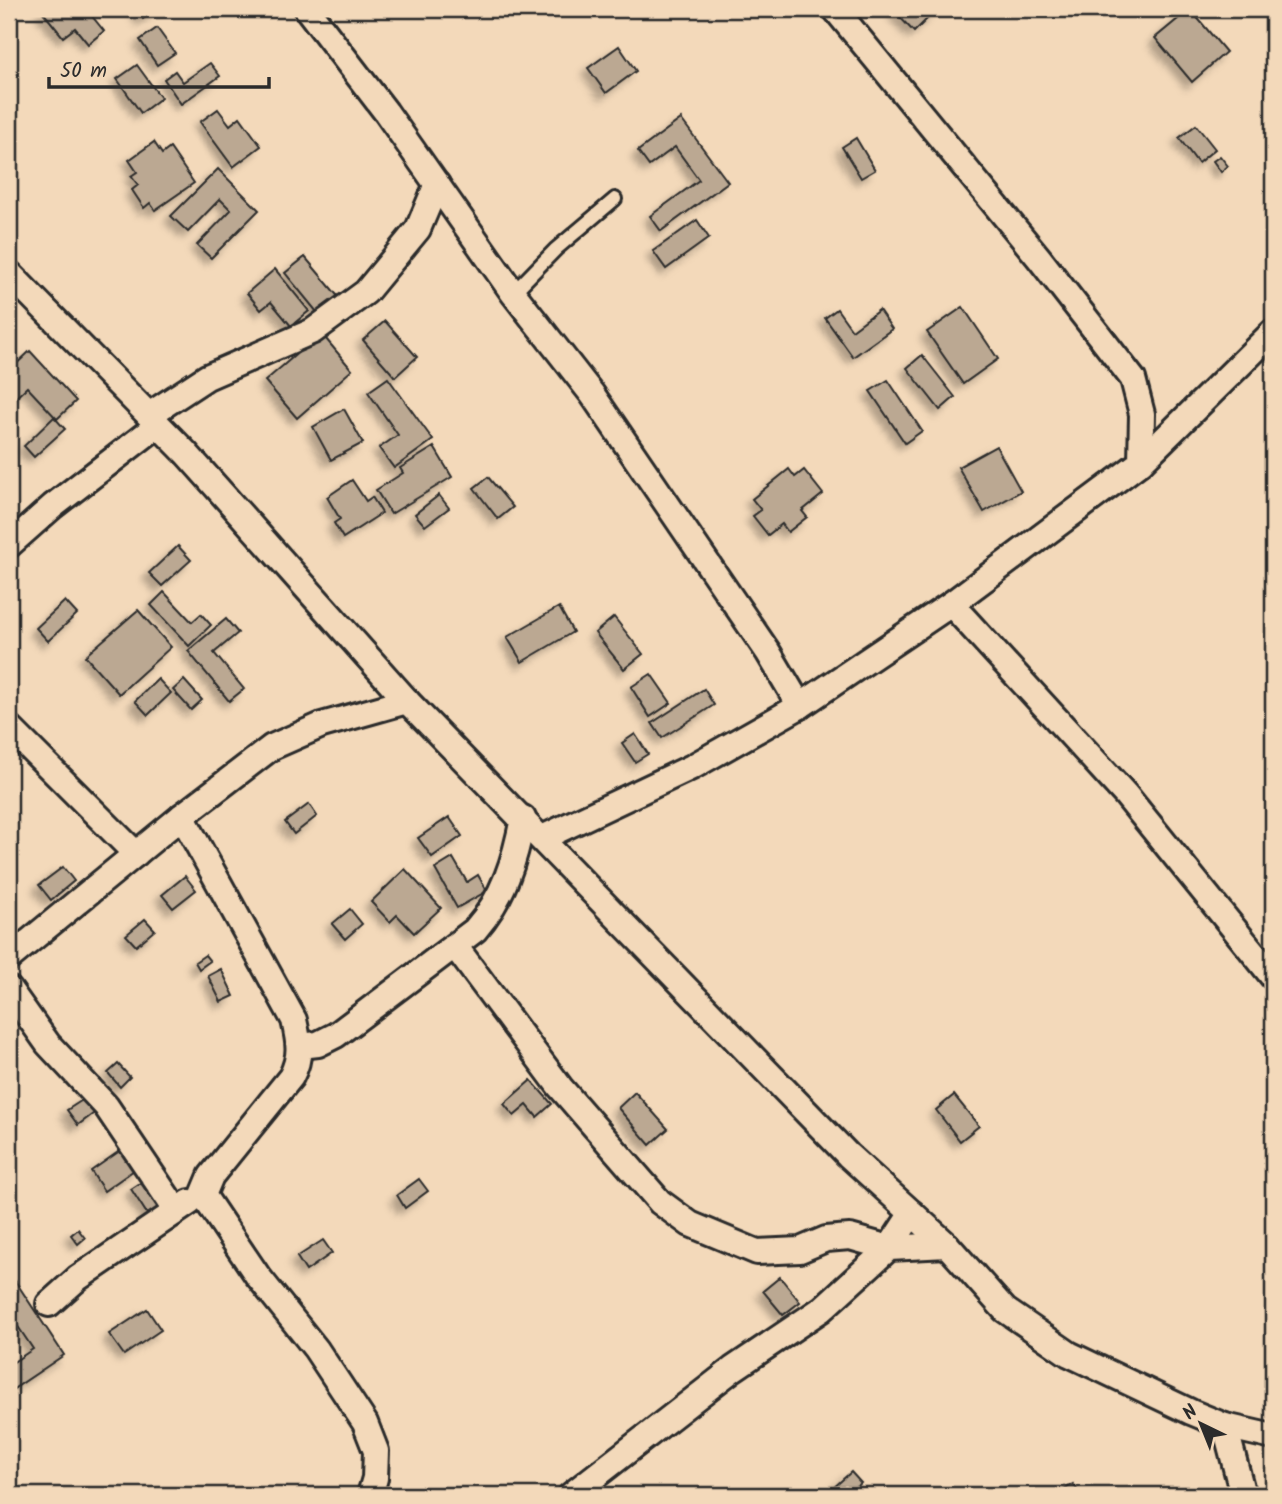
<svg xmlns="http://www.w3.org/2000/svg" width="1282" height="1504" font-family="Kalam,sans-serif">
  <defs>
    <filter id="shadow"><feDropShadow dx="-6" dy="6" stdDeviation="3.5" flood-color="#0004"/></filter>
  </defs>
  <rect width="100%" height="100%" fill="#f3d9ba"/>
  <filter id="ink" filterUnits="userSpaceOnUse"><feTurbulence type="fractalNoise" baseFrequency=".0143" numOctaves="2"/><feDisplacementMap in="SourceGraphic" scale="14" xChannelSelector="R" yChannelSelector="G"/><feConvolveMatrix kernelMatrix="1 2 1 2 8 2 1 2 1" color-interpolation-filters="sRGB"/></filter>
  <g filter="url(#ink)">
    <g fill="#bba892" stroke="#2b2b2b" stroke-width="2" filter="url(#shadow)">
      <polygon points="45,9 99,9 92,16 104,31 88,44 75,28 63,37 42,11"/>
      <polygon points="136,9 158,9 143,19"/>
      <polygon points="898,9 937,9 914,32 895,12"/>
      <polygon points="1190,9 1226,52 1192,82 1155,38"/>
      <polygon points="157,28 175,53 157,65 140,40"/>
      <polygon points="619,46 636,71 606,93 588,68"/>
      <polygon points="210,63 220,76 181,104 164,79 175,71 183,82"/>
      <polygon points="137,65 161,98 141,113 117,79"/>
      <polygon points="218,109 230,125 240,117 261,146 233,167 200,122"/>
      <polygon points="681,119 728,182 661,231 650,216 699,180 675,147 649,166 638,151"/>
      <polygon points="1196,125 1215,149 1198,163 1179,138"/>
      <polygon points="856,138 875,170 861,178 842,147"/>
      <polygon points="154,142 162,154 170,148 194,183 155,210 150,203 144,208 132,190 138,185 131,176 137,172 129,160"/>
      <polygon points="1220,156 1228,166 1221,172 1213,161"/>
      <polygon points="218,169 259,210 211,258 197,245 231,210 220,199 188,232 171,216"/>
      <polygon points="697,220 709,238 666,269 653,251"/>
      <polygon points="305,257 341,300 321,317 285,273"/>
      <polygon points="275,269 309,311 291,326 271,302 261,310 247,293"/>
      <polygon points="963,307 998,359 963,384 927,332"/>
      <polygon points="837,309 852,330 879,310 892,329 853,357 825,318"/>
      <polygon points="385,321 417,357 395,377 363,340"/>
      <polygon points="321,333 352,370 297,418 265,381"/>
      <polygon points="30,351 76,401 57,419 27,387 9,404 9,371"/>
      <polygon points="922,355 955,397 940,410 907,368"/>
      <polygon points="388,378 433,440 394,468 379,448 398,435 368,392"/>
      <polygon points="888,380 922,431 905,443 870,391"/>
      <polygon points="344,409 363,443 331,460 313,427"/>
      <polygon points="54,417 65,429 34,457 24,446"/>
      <polygon points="996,446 1021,491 984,512 958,467"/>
      <polygon points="434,447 452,477 391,514 376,490 403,473 400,468"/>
      <polygon points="789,469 795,477 804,470 823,494 802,511 807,517 788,532 782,524 768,535 753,516 761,510 752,499"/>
      <polygon points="488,477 513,507 498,519 474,488"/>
      <polygon points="352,480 366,501 372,497 382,513 343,538 334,523 340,519 327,497"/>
      <polygon points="439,495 449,508 425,526 415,514"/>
      <polygon points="178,546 191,560 162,586 149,573"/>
      <polygon points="164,592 192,622 201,614 211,625 189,646 151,605"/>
      <polygon points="65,601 77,614 48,641 36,628"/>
      <polygon points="559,607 573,632 522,662 507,637"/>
      <polygon points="138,610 171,647 119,694 85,656"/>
      <polygon points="614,617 643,654 624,669 595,633"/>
      <polygon points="226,619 238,633 214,653 244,689 229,701 188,651"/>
      <polygon points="651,674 671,703 650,717 631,687"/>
      <polygon points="158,679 171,693 148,715 135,701"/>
      <polygon points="184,680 202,700 191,710 173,690"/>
      <polygon points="704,689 714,705 662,738 652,723"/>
      <polygon points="635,734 648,754 635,762 622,743"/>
      <polygon points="309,804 317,816 294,834 285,822"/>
      <polygon points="449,817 462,836 432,857 418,838"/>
      <polygon points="453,858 467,882 478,875 487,891 457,908 435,869"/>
      <polygon points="63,867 74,881 51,900 39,885"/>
      <polygon points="405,869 441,908 414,933 397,915 390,922 371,902"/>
      <polygon points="185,876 196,890 173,908 162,895"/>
      <polygon points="350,909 362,924 345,939 332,924"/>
      <polygon points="145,919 155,930 136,946 126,935"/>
      <polygon points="205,955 210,961 199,969 195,962"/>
      <polygon points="221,969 234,996 221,1002 208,976"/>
      <polygon points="118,1064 130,1077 120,1087 108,1073"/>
      <polygon points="531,1080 552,1104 537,1117 527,1105 514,1116 504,1104"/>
      <polygon points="635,1092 668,1129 650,1145 618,1108"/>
      <polygon points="954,1095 979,1126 960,1141 936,1110"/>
      <polygon points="87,1097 97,1111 78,1125 67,1110"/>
      <polygon points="124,1148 137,1168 104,1191 91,1171"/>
      <polygon points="148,1178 168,1209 151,1220 131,1189"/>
      <polygon points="419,1179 428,1191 405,1208 397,1195"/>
      <polygon points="78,1229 85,1238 78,1244 71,1235"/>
      <polygon points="323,1240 332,1253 306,1271 297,1257"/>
      <polygon points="12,1276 64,1355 9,1392 9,1365 33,1349 9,1313 9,1278"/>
      <polygon points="780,1277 800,1302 783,1315 763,1291"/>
      <polygon points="147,1309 161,1330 124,1355 109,1334"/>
      <polygon points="851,1472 861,1483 848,1495 838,1495 832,1489"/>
      <polygon points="1073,1484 1081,1495 1057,1495"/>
    </g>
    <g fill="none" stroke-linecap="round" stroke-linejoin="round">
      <defs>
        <polyline id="service" points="513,293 556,249 615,199"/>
        <g id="minor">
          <polyline points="307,9 386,112 513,293 592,394 768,652 800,706"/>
          <polyline points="835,9 1039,258 1133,379 1142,414 1141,462"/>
          <polyline points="9,273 186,453 407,701 848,1155 947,1245 1005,1310 1069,1354 1191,1412 1225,1426 1273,1437"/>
          <polyline points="149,415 207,377 313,331 366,292 418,229 437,184"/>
          <polyline points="9,545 53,506 158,425"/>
          <polyline points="951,604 1125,794 1273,977"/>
          <polyline points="9,727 136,854"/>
          <path d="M 182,816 L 294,1020 C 299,1042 302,1056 291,1077 L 211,1176 L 203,1195 L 257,1275 L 316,1349 L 365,1423 L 376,1451 L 375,1478 L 370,1495"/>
          <polyline points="542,838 692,767 800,706 951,604 1141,462 1273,332"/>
          <polyline points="455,946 560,1087 660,1202 690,1224 757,1252 800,1250 826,1239 850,1237 889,1248 912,1213"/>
          <polyline points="9,958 182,816 272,747 322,725 407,701"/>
          <polyline points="9,989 48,1044 106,1106 176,1210"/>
          <path d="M 300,1046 L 318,1044 L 336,1035 L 475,930 C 504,897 515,860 523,818"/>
          <polyline points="49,1304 78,1278 190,1202"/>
          <polyline points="1225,1426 1243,1495"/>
          <polyline points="571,1495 733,1369 822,1309 889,1248 947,1245"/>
        </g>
      </defs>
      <use href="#service" stroke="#2b2b2b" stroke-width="18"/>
      <use href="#minor" stroke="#2b2b2b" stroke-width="30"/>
      <use href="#service" stroke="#f3d9ba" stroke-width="12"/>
      <use href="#minor" stroke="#f3d9ba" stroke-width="24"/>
    </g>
  </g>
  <rect width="1282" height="1504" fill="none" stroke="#f3d9ba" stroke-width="35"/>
  <rect x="18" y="18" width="1247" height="1469" fill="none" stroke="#2b2b2b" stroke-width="2.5" filter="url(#ink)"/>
  <g transform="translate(1201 1424) rotate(317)" stroke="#f3d9ba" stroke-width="5" paint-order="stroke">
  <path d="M0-5L12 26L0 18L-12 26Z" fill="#2b2b2b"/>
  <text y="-10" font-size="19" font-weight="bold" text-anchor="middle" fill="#2b2b2b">N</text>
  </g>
  <path d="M49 77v10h220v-10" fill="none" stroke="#2b2b2b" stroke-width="3.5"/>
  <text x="60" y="77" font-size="21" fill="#2b2b2b" stroke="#f3d9ba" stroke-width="5" paint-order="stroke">50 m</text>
</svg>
